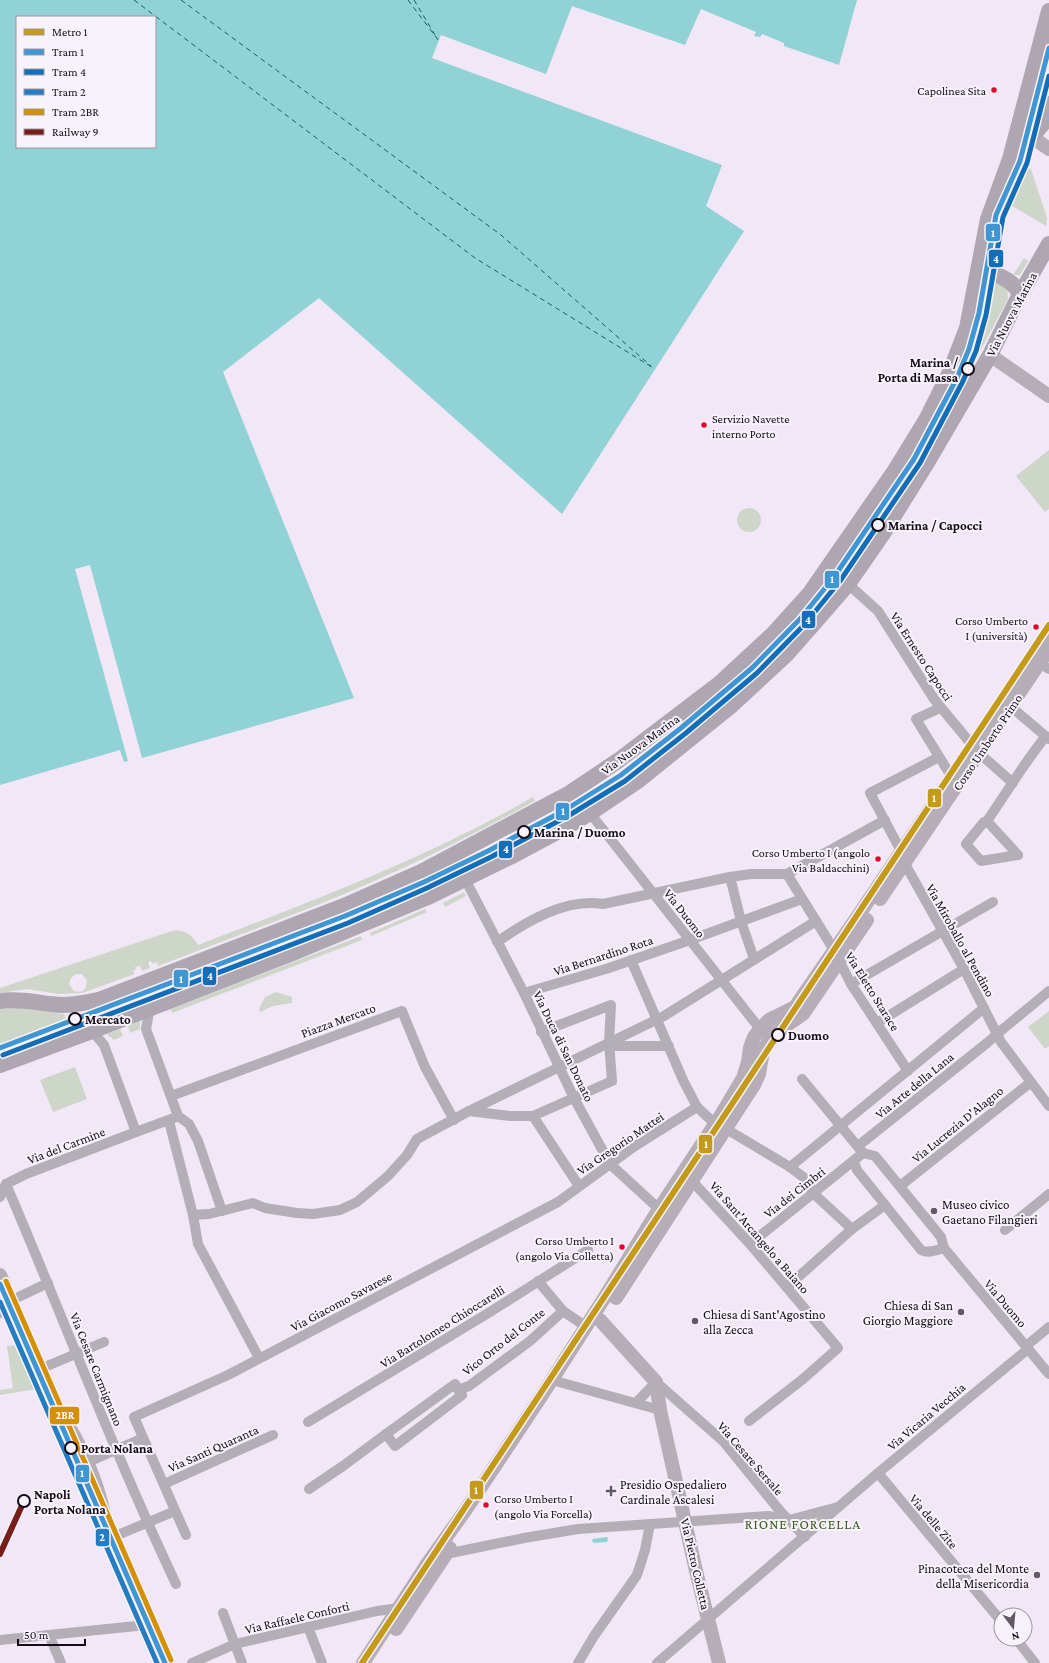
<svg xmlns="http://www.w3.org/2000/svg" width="1049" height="1663" font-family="'Crimson Pro',serif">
  <rect width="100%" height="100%" fill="#f1e7f7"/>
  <g fill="#ced6c9" fill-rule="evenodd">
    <polygon points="1028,168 1031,169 1047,218 1046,226 1014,207 1010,206"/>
    <polygon points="1024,258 1028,261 1020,275 1013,275"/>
    <polygon points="992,280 1007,289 1008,299 977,357 974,355 986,316"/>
    <polygon points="1049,450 1049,509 1045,512 1016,476"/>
    <circle cx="749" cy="520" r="12"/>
    <path d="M 533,797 L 535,801 C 481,830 426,859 370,883 C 300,913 229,939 158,966 L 157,962 L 153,964 L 151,961 L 148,962 L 150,968 L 142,971 L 140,966 L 135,967 L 136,970 L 133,971 L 135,974 L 82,993 L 58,994 L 27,989 L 0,993 L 0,988 L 172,931 C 184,929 192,935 198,945 C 312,901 427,858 533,797 ZM 76,974 L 82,974 L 87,981 L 85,989 L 80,992 L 74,991 L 69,984 L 71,978 Z"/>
    <polygon points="464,892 466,896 445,907 443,903"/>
    <polygon points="425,909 427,912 371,936 370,933"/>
    <polygon points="361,936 362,940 172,1013 171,1009"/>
    <polygon points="276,992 292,997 292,1003 273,1006 260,1012 259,1009 265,997"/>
    <polygon points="19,1008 64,1014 66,1021 0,1044 0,1009"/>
    <polygon points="1049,1011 1049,1046 1045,1049 1028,1027"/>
    <polygon points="140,1021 140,1029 130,1033 128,1026"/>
    <polygon points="120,1029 123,1036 114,1040 107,1034"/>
    <polygon points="75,1067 87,1099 53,1112 40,1080"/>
    <polygon points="17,1345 36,1389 0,1395 0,1390 13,1388 7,1346"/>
    <polygon points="833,1510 807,1532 797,1520"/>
  </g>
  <g fill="#90d2d5" fill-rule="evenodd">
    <path d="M 0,0 L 857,0 L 839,65 L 784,46 L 784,43 L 762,34 L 760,37 L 754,36 L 756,32 L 701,9 L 685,45 L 572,6 L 546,74 L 441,35 L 432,58 L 722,165 L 706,206 L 744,231 L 562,514 L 319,298 L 223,372 L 354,698 L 142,758 L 90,565 L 75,569 L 128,761 L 124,762 L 120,750 L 0,785 ZM 17,17 L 155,17 L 155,147 L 17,147 Z"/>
    <polygon points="607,1537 608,1539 607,1542 594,1543 592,1541 593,1539"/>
  </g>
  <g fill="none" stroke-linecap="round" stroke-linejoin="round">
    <g stroke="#0f6463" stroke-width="1" stroke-dasharray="5 4" stroke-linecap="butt">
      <polyline points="134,0 475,258 655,369"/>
      <polyline points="181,0 501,235 651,366"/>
      <polyline points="408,0 439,41"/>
      <polyline points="414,0 435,35"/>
    </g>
    <g stroke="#b4afb6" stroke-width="10">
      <polyline points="848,584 878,611 934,699 972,745"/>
      <polyline points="1040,664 1049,669"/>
      <polyline points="1010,706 1049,739"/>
      <polyline points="940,708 916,719 951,776"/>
      <polyline points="979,753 1013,783"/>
      <polyline points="590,813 760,1029"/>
      <polyline points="987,821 1018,855"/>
      <polyline points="901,851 870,793 939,757"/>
      <path d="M 1018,855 L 981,861 L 966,844 L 984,822 L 987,821 C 1007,792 1024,763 1046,736"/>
      <polyline points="905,864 964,969 1001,1042 1049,1106"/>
      <polyline points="787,874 834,950 851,984 908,1071"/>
      <polyline points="730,877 741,921 754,959"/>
      <polyline points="465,879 524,993 574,1098 610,1164 659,1209"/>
      <path d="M 497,942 C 527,921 566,898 603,904 L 730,877 L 751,874 L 787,874 L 885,820"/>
      <polyline points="631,960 683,1080 697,1107 711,1120 790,1167 807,1180 813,1193 852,1229"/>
      <polyline points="851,984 993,902"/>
      <polyline points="524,993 609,968 690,940 802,899"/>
      <polyline points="150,1007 146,1029 178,1116 189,1124 198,1141 222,1211"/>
      <polyline points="877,1023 964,969"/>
      <polyline points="1003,1029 1049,991"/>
      <polyline points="92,1031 104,1045 136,1132 174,1118"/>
      <polyline points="609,1046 669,1046"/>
      <polyline points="802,1079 863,1153 875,1156 941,1237 944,1248 1049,1374"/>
      <polyline points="171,1096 402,1011 425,1067 454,1120"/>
      <polyline points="469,1111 510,1116 533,1116 612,1081 609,1042 611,1005 541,1032"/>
      <polyline points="533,1116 579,1186"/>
      <polyline points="169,1121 193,1215 198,1244 259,1358"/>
      <polyline points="858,1146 987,1043"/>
      <path d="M 854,1162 L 857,1170 L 921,1250 C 928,1254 937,1250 944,1248"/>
      <polyline points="790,1167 984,1008"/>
      <polyline points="692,1181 750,1244 838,1348 803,1379 749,1421"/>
      <path d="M 6,1184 C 63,1317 114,1453 176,1584"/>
      <polyline points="6,1184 26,1174 136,1132"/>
      <polyline points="900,1186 1031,1082"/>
      <polyline points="0,1197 6,1184"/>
      <polyline points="193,1215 209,1214 253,1203 265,1208 297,1213 313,1214 340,1210 357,1202 388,1176 407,1155 417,1139 469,1111 664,1016 816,921"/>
      <polyline points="1005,1230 1049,1194"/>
      <polyline points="750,1244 863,1153"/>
      <polyline points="538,1281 563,1311 585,1326"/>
      <polyline points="787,1287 852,1229 885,1205"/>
      <polyline points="10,1301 48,1283"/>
      <polyline points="0,1313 15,1310"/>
      <polyline points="1026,1346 1049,1327"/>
      <polyline points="40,1369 104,1342"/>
      <polyline points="559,1382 660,1410"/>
      <polygon points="455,1384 462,1395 395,1446 386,1434"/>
      <polyline points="458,1390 469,1386 530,1341 563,1311"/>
      <polyline points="636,1403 656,1382 724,1442 780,1511 805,1537"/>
      <polyline points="308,1422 490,1312 588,1250"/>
      <polyline points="86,1463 143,1438"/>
      <polyline points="878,1473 1001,1621"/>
      <polyline points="164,1484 273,1435"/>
      <polyline points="309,1489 343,1466 386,1434"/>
      <polyline points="186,1535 134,1417 228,1375 558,1202 635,1146 697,1107"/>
      <polyline points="113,1537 175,1511"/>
      <polyline points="446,1554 524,1538 578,1529 768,1516 789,1520 838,1507"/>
      <polyline points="223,1613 242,1663"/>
      <polyline points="308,1627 322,1663"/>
      <polyline points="49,1635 61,1663"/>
      <polyline points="1016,1639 1035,1663"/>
      <polyline points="0,1640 146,1625 151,1623"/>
      <polyline points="192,1663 235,1644 377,1611 399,1608"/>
      <polyline points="578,1663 594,1636 637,1575 645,1550 650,1524"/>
      <polyline points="657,1663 878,1473 1028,1349"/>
    </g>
    <g stroke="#b5aeb7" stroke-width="14">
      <path d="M 1021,114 C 1025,131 1034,139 1049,149"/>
      <polyline points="990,355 1049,396"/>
      <polyline points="880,899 1049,649"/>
      <path d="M 0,1275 L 59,1413 C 79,1438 98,1483 104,1515 L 168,1663"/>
      <polyline points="616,1298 754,1085 759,1074 763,1051 771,1036 803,1014 867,920"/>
      <polyline points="600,1320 656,1382 660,1410 696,1571 719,1663"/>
      <polyline points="396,1629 450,1548"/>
      <polyline points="363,1663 427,1564 467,1508 544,1392 603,1300 659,1209 721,1115 743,1078 748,1062 750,1048 754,1037 761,1028 769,1020 795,1007 860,913 1049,632"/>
    </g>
    <g stroke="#aea7b1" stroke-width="16">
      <path d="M 1013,148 C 1024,141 1039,132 1045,120 C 1047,115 1048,109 1049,104"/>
      <path d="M 978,273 C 993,270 1013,280 1020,294"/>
      <path d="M 0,1001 C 21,998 41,1004 62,1005 C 75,1005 87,1002 99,1000 L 344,906 L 421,872 L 570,793 L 619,760 L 720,683 L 773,634 L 810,593 L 896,469 L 926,420 L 950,372 L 967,328 L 988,219 L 1010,159 L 1049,11"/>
      <polyline points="0,1065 92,1031 290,954 430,896 514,855 570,825 590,813 639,780 732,705 786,655 816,621 848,584 882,535 928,461 990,355 1018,298 1049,244"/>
    </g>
    <polyline stroke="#b4afb6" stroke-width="10" points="987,1043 1003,1029"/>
    <defs>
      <polyline id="rail-1" points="0,1554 24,1501"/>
    </defs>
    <use href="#rail-1" stroke="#f8f3fb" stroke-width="9"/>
    <use href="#rail-1" stroke="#771e1b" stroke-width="6"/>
    <defs>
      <g id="tram-1">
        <polyline points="0,1048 345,916 424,882 488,851 565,810 621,775 681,728 752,668 800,619 834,577 914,459 957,378 969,349 979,313 996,215 1020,161 1049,48"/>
        <polyline points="0,1284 165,1663"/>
      </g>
      <polyline id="tram-2" points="3,1055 348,923 427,888 491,857 568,816 625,781 686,733 757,673 805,624 840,581 920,463 963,381 976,351 986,315 1003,217 1027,163 1049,76"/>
      <polyline id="tram-3" points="0,1302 157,1663"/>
      <polyline id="tram-4" points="6,1281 171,1660"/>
    </defs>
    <use href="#tram-1" stroke="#f8f3fb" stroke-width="8"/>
    <use href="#tram-2" stroke="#f8f3fb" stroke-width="8"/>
    <use href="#tram-3" stroke="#f8f3fb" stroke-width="8"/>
    <use href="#tram-4" stroke="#f8f3fb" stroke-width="8"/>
    <use href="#tram-1" stroke="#4096d2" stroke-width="5"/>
    <use href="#tram-2" stroke="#146eb7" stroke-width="5"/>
    <use href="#tram-3" stroke="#267cc0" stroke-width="5"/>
    <use href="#tram-4" stroke="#d58f03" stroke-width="5"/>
    <defs>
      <polyline id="metro-1" points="362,1663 1049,625"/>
    </defs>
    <use href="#metro-1" stroke="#f8f3fb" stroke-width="9"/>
    <use href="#metro-1" stroke="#c39a1a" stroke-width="6"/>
  </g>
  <g fill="#e4002b" stroke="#f8f3fb" stroke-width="1.5">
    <circle cx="994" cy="90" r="3.5"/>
    <circle cx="704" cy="425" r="3.5"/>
    <circle cx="1036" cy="627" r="3.5"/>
    <circle cx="878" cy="859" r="3.5"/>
    <circle cx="622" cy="1247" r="3.5"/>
    <circle cx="486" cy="1505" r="3.5"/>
  </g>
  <g fill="#f8f3fb" stroke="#130c17" stroke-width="2">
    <circle cx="968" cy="369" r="6"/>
    <circle cx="878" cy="525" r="6"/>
    <circle cx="524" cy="832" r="6"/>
    <circle cx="75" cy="1019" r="6"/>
    <circle cx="778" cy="1035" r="6"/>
    <circle cx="71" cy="1448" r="6"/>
    <circle cx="24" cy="1501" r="6"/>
  </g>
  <g fill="#615965" stroke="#f8f3fb" stroke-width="1.5">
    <circle cx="934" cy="1211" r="4"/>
    <circle cx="961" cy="1312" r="4"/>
    <circle cx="695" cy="1321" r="4"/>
    <path d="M609 1485h4v4h4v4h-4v4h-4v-4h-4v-4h4z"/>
    <circle cx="1037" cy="1575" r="4"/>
  </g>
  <g text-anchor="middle" stroke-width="4" stroke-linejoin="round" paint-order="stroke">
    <g font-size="12" fill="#130c17" stroke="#f8f3fb" text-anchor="end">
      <text x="986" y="95">Capolinea Sita</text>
      <text x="712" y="423" text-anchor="start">Servizio Navette<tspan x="712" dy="15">interno Porto</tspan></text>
      <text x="1028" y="625">Corso Umberto<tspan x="1028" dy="15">I (università)</tspan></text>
      <text x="870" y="857">Corso Umberto I (angolo<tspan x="870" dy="15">Via Baldacchini)</tspan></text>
      <text x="614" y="1245">Corso Umberto I<tspan x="614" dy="15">(angolo Via Colletta)</tspan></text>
      <text x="494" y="1503" text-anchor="start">Corso Umberto I<tspan x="494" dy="15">(angolo Via Forcella)</tspan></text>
    </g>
    <g font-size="13" fill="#130c17" stroke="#f8f3fb">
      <text transform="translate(1011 314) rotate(-62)" y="5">Via Nuova Marina</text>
      <text transform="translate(922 656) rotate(57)" y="5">Via Ernesto Capocci</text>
      <text transform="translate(987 742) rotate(-56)" y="5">Corso Umberto Primo</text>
      <text transform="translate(640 744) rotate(-36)" y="5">Via Nuova Marina</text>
      <text transform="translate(685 913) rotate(52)" y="5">Via Duomo</text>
      <text transform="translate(961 940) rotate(61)" y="5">Via Miroballo al Pendino</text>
      <text transform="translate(603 955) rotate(-18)" y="5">Via Bernardino Rota</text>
      <text transform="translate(873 991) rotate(58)" y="5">Via Eletto Starace</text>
      <text transform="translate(338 1020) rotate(-20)" y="5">Piazza Mercato</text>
      <text transform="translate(564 1046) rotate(64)" y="5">Via Duca di San Donato</text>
      <text transform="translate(914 1085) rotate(-39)" y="5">Via Arte della Lana</text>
      <text transform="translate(957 1124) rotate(-39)" y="5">Via Lucrezia D'Alagno</text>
      <text transform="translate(620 1143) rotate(-34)" y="5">Via Gregorio Mattei</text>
      <text transform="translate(66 1145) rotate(-21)" y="5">Via del Carmine</text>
      <text transform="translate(794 1192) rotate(-38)" y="5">Via dei Cimbri</text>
      <text transform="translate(760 1237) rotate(49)" y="5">Via Sant'Arcangelo a Baiano</text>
      <text transform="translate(341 1301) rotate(-28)" y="5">Via Giacomo Savarese</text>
      <text transform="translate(1006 1303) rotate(50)" y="5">Via Duomo</text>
      <text transform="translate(442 1326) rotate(-32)" y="5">Via Bartolomeo Chioccarelli</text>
      <text transform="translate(503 1341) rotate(-38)" y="5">Vico Orto del Conte</text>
      <text transform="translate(97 1369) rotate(68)" y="5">Via Cesare Carmignano</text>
      <text transform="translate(926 1416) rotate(-40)" y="5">Via Vicaria Vecchia</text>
      <text transform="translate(213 1448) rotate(-24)" y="5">Via Santi Quaranta</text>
      <text transform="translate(751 1458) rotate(49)" y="5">Via Cesare Sersale</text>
      <text transform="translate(934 1521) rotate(50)" y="5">Via delle Zite</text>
      <text transform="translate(696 1564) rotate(77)" y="5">Via Pietro Colletta</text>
      <text transform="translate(297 1617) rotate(-13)" y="5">Via Raffaele Conforti</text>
    </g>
    <g font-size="13" font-weight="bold" fill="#130c17" stroke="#f8f3fb" text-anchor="start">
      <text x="958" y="367" text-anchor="end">Marina /<tspan x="958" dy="15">Porta di Massa</tspan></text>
      <text x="888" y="530">Marina / Capocci</text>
      <text x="534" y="837">Marina / Duomo</text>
      <text x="85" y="1024">Mercato</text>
      <text x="788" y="1040">Duomo</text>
      <text x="81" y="1453">Porta Nolana</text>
      <text x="34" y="1499">Napoli<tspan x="34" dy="15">Porta Nolana</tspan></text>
    </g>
    <g font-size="13" fill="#130c17" stroke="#f8f3fb" text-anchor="start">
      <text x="942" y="1209">Museo civico<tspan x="942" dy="15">Gaetano Filangieri</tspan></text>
      <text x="953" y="1310" text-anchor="end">Chiesa di San<tspan x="953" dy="15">Giorgio Maggiore</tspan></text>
      <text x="703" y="1319">Chiesa di Sant'Agostino<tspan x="703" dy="15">alla Zecca</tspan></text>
      <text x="620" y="1489">Presidio Ospedaliero<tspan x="620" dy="15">Cardinale Ascalesi</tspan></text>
      <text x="1029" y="1573" text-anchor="end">Pinacoteca del Monte<tspan x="1029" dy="15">della Misericordia</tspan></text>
    </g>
    <g font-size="14" letter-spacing="1" fill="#395b1c" stroke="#f8f3fb">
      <text x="803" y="1529">RIONE FORCELLA</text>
    </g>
  </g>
  <g stroke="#f8f3fb" stroke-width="1.5">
    <rect x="985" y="223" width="16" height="19" rx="4" fill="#4096d2"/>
    <rect x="988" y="249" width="16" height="19" rx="4" fill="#146eb7"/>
    <rect x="824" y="570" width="16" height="19" rx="4" fill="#4096d2"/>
    <rect x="801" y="610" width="15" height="19" rx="4" fill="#146eb7"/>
    <rect x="927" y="788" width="15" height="20" rx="4" fill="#c39a1a"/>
    <rect x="555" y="802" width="15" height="19" rx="4" fill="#4096d2"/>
    <rect x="498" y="840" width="15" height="19" rx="4" fill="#146eb7"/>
    <rect x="202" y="966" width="15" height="20" rx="4" fill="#146eb7"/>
    <rect x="173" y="969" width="16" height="19" rx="4" fill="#4096d2"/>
    <rect x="698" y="1134" width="15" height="20" rx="4" fill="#c39a1a"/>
    <rect x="49" y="1406" width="31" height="19" rx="4" fill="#d58f03"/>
    <rect x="75" y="1464" width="15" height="19" rx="4" fill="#4096d2"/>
    <rect x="469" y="1480" width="15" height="20" rx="4" fill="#c39a1a"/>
    <rect x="95" y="1528" width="15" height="19" rx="4" fill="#267cc0"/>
  </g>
  <g font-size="11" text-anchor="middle" font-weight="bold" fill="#fff">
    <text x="993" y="237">1</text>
    <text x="996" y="263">4</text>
    <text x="832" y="583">1</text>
    <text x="808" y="624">4</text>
    <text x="934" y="802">1</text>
    <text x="563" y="815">1</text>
    <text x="506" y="853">4</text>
    <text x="210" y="980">4</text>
    <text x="181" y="983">1</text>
    <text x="706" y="1148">1</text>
    <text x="65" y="1419">2BR</text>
    <text x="82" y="1477">1</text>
    <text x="476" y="1494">1</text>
    <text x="102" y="1541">2</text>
  </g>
  <rect x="16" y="16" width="140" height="132" fill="#f8f3fb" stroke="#9c97a0"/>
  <rect x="24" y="29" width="20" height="6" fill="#c39a1a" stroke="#9c97a0"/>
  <text x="52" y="36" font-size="12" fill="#130c17">Metro 1</text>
  <rect x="24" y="49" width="20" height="6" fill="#4096d2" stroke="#9c97a0"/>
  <text x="52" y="56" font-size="12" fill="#130c17">Tram 1</text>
  <rect x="24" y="69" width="20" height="6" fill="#146eb7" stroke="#9c97a0"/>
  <text x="52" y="76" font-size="12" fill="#130c17">Tram 4</text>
  <rect x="24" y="89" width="20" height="6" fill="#267cc0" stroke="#9c97a0"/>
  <text x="52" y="96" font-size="12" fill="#130c17">Tram 2</text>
  <rect x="24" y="109" width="20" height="6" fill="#d58f03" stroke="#9c97a0"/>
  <text x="52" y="116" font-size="12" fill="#130c17">Tram 2BR</text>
  <rect x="24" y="129" width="20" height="6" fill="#771e1b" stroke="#9c97a0"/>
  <text x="52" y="136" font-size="12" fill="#130c17">Railway 9</text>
  <g transform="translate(1013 1627) rotate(164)"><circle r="19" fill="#f8f3fb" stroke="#9c97a0"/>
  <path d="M0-3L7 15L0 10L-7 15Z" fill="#615965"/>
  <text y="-6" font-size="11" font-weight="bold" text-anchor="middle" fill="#130c17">N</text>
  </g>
  <path d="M18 1639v6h67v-6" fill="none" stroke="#130c17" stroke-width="2"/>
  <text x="24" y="1639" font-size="12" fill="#130c17" stroke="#f8f3fb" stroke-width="3" paint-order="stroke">50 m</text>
</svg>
